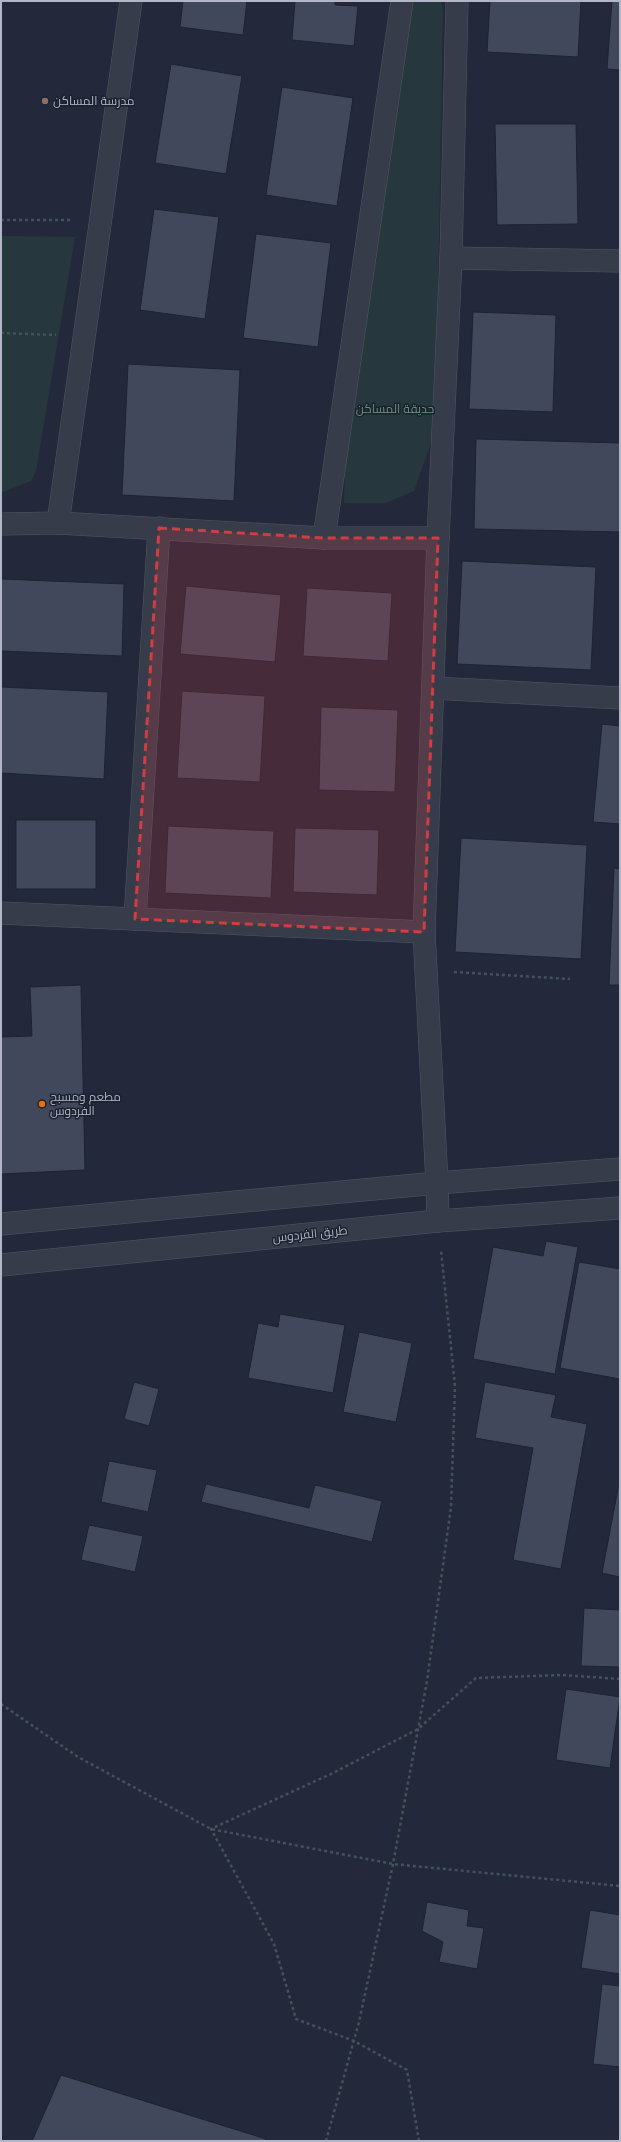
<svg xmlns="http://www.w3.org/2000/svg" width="621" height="2142" font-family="Raleway,Cairo,sans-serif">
  <rect width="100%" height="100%" fill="#23293a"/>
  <g fill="#26373d">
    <polygon points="412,1 441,1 443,12 436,411 430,446 414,491 386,503 344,503 345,469 409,9"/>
    <polygon points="1,236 75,237 36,471 31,481 1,493"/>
  </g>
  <g fill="#42485c" stroke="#1e2332">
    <polygon points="183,1 247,1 243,35 180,27"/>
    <polygon points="295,1 335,1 335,5 358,6 354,46 292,40"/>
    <polygon points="490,1 581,1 578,57 487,52"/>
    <polygon points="612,1 620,1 620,70 607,69"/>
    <polygon points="171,64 242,76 226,174 155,163"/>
    <polygon points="282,87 353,98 337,206 266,195"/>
    <polygon points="495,124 576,124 578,224 497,225"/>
    <polygon points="154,209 219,217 205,319 140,310"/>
    <polygon points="256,234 331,243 318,347 243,338"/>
    <polygon points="473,312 556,315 553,412 469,409"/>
    <polygon points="128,364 240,370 234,501 122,495"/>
    <polygon points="476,439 620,443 620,532 474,529"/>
    <polygon points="462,561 596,567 591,670 457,664"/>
    <polygon points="1,579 124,584 122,656 1,651"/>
    <polygon points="186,586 281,595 275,662 180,654"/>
    <polygon points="307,588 392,593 388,661 303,656"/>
    <polygon points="1,687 108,692 104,779 1,773"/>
    <polygon points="182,691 265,696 260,782 177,778"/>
    <polygon points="321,707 398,710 395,792 319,790"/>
    <polygon points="602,724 620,726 620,824 593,822"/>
    <rect x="16" y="820" width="80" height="69"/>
    <polygon points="168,826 274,831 271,898 165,893"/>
    <polygon points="295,828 379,830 377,895 293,892"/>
    <polygon points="461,838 587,845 581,959 455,952"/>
    <polygon points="614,868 620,869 620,985 609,985"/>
    <polygon points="81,985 85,1170 1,1174 1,1037 32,1036 30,987"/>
    <polygon points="546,1241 578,1247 555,1374 473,1359 493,1247 543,1256"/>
    <polygon points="579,1262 620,1269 620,1379 560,1368"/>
    <polygon points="280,1314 345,1325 333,1393 248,1378 258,1323 278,1327"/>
    <polygon points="359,1332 412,1343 396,1422 343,1412"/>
    <polygon points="134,1382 159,1389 149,1426 124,1419"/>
    <polygon points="485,1382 556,1395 551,1417 587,1424 561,1569 513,1560 533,1448 475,1438"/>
    <polygon points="109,1461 157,1470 148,1512 101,1502"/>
    <polygon points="620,1478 620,1577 602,1573"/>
    <polygon points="206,1484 309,1508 315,1485 382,1501 372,1542 201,1502"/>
    <polygon points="89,1525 143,1536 135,1572 81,1560"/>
    <polygon points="584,1608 620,1610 620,1667 581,1666"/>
    <polygon points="566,1689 620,1697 610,1768 556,1760"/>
    <polygon points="427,1902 469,1910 467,1926 484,1928 477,1969 439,1962 443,1942 422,1931"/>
    <polygon points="590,1910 620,1915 620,1974 581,1968"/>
    <polygon points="602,1984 620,1986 620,2067 593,2064"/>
    <polygon points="61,2075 266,2139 265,2141 32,2141"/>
  </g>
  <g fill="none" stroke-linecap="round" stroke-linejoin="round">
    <defs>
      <g id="minor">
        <polyline points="451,258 620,261"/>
        <path d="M 58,523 C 84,349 106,175 131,1"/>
        <polyline points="1,524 58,523 324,538 438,538"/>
        <polyline points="324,538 402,1"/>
        <polyline points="433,688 620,698"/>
        <polyline points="1,913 424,932"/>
        <polyline points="135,919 159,528"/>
        <polyline points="438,1221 437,1183 424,932 438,538 451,258 457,1"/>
        <polyline points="1,1224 437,1183 620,1169"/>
        <polyline points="1,1265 438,1221 620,1208"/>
      </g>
    </defs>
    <use href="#minor" stroke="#525666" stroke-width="23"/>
    <g stroke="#435259" stroke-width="2.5" stroke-dasharray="3 3" stroke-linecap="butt">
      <polyline points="1,220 70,220"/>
      <polyline points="1,333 56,335"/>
      <polyline points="454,972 570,979"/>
      <polyline points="1,1704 78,1757 211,1829 393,1864 620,1886"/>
      <polyline points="326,2141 359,2022 393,1864 427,1681 451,1507 455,1386 441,1250"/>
      <polyline points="419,2141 407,2070 354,2041 296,2019 274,1944 211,1829 331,1774 418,1729 476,1678 562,1675 620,1679"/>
    </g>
    <use href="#minor" stroke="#373c4b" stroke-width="22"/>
  </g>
  <path fill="#d13d40" fill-opacity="0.2" stroke="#d13d40" stroke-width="3" stroke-dasharray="8 5" stroke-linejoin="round" d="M 159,528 L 324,538 L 438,538 L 424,932 L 135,919 Z"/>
  <circle fill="#8d6e63" stroke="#1c2130" stroke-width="1.5" cx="45" cy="101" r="4"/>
  <circle fill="#e8710a" stroke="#1c2130" stroke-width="1.5" cx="42" cy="1104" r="4"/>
  <g text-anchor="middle" stroke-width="3" stroke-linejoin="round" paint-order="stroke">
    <g font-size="12" fill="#b2b6c7" stroke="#1c2130" text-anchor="start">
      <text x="53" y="105">مدرسة المساكن</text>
      <text x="50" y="1101">مطعم ومسبح<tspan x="50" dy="14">الفردوس</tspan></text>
    </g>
    <g font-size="12" fill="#69977b" stroke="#1c2130">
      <text x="395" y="413">حديقة المساكن</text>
    </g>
    <g font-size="12" fill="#b2b6c7" stroke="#1c2130">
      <text transform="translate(310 1234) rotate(-6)" y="4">طريق الفردوس</text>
    </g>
  </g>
  <rect width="621" height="2142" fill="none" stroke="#b2b6c7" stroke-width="4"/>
</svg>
